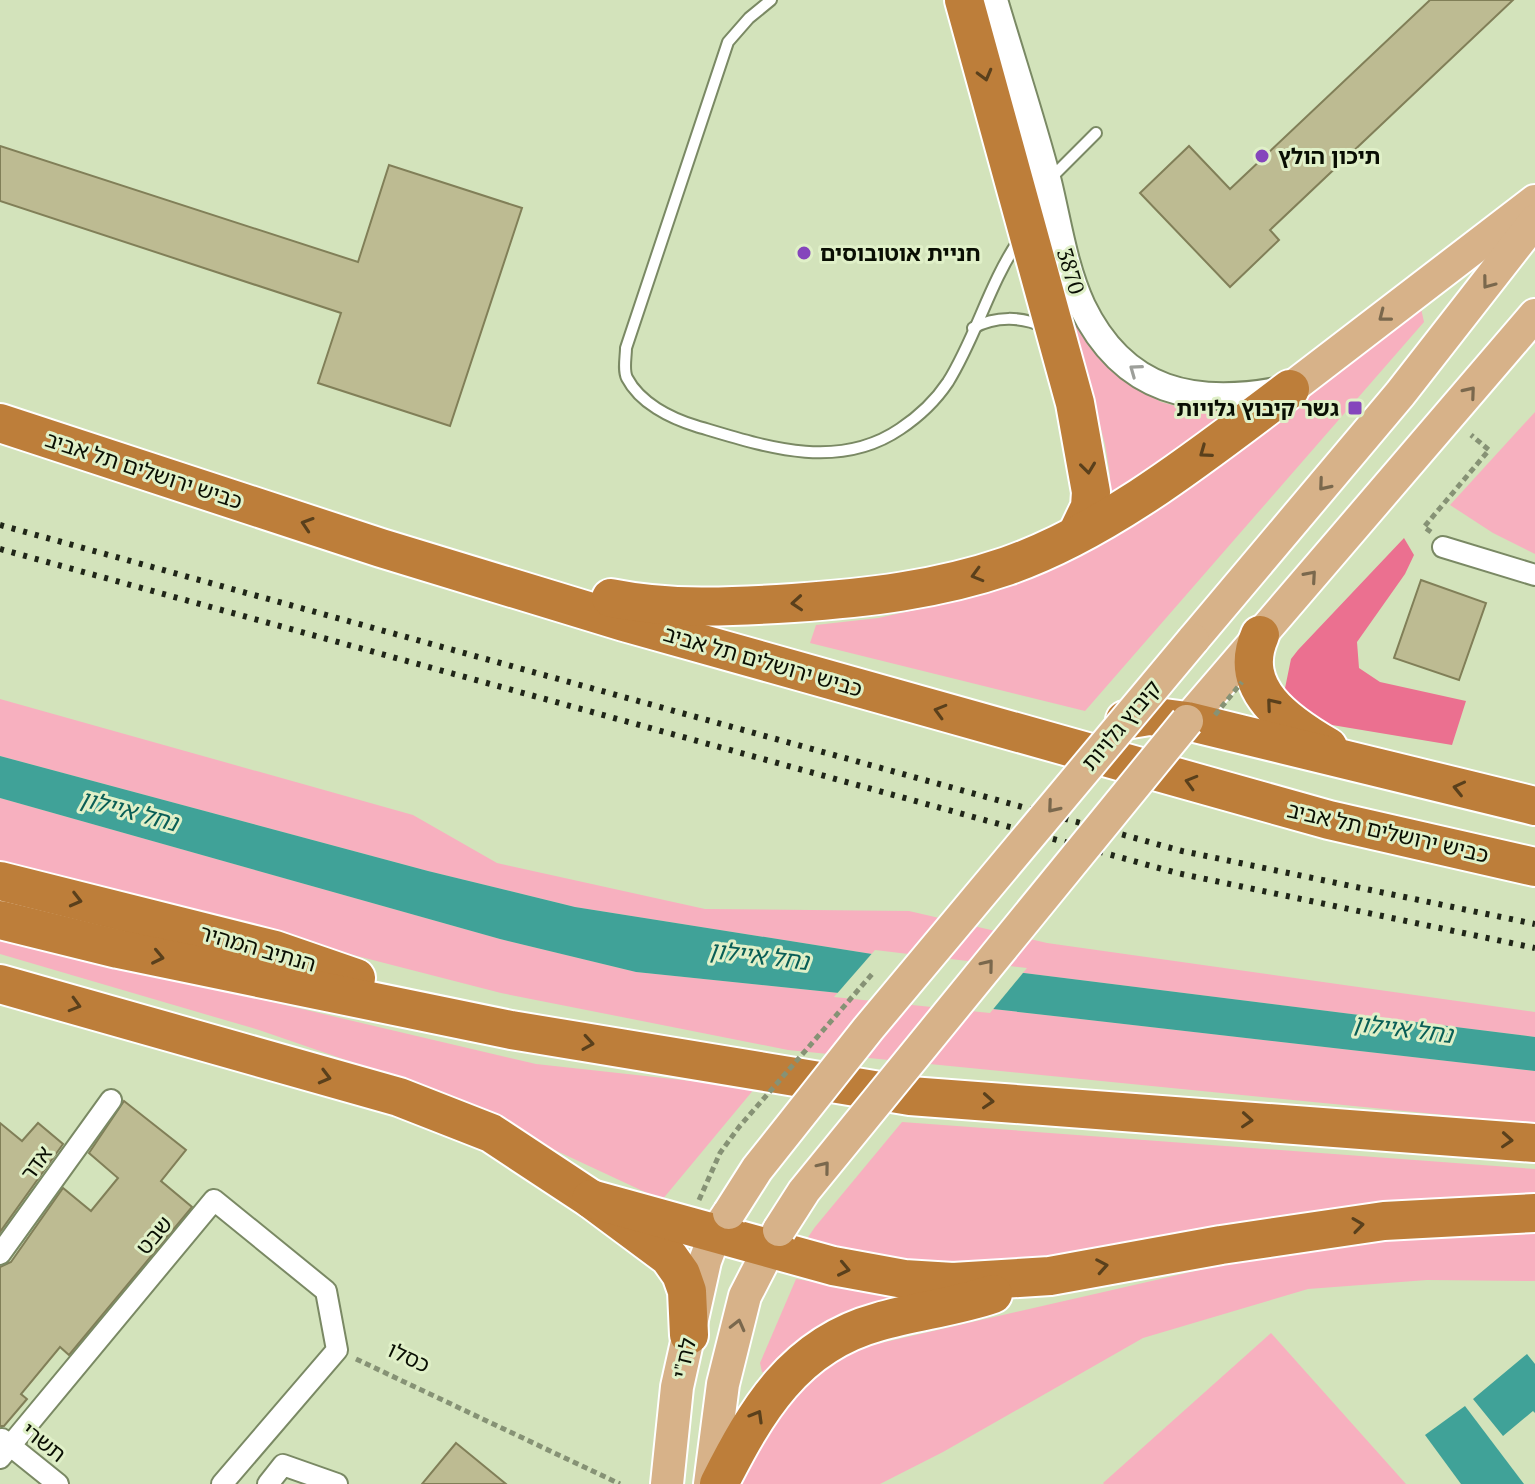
<svg xmlns="http://www.w3.org/2000/svg" width="1535" height="1484" font-family="'PT Serif','Noto Sans Hebrew',serif">
  <rect width="100%" height="100%" fill="#d3e3bb"/>
  <g fill="#f7b0bf">
    <polygon points="1055,287 1132,384 1161,402 1187,409 1248,409 1104,511 1110,475 1105,444 1091,392"/>
    <polygon points="1420,304 1424,322 1085,711 810,643 816,625 878,618 942,604 1002,586"/>
    <polygon points="1535,412 1535,554 1493,533 1450,505"/>
    <polygon points="0,699 413,815 497,863 705,909 909,911 1047,943 1535,1012 1535,1037 872,954 575,907 428,871 0,756"/>
    <polygon points="0,798 500,939 636,972 993,1009 1535,1071 1535,1124 788,1050 501,993 0,864"/>
    <polygon points="0,938 536,1064 755,1088 662,1200 407,1081 259,1030 0,954"/>
    <polygon points="902,1122 1535,1169 1535,1200 1048,1265 917,1266 802,1246 815,1227"/>
    <polygon points="1535,1230 1535,1281 1427,1280 1308,1289 1143,1338 943,1452 880,1484 728,1484 786,1398 846,1351 1287,1250 1465,1233"/>
    <polygon points="796,1279 904,1296 769,1375 762,1372 760,1363"/>
    <polygon points="1271,1333 1406,1484 1104,1484 1103,1483"/>
  </g>
  <polygon fill="#eb7090" points="1404,538 1414,555 1405,574 1357,642 1359,668 1380,682 1466,701 1452,745 1308,721 1284,693 1291,659 1298,650"/>
  <g fill="#40a298">
    <polygon points="0,756 428,871 575,907 872,954 1535,1037 1535,1071 993,1009 636,972 500,939 0,798"/>
    <polygon points="1527,1354 1535,1364 1535,1413 1533,1411 1503,1436 1473,1399"/>
    <polygon points="1465,1406 1524,1484 1461,1484 1425,1435"/>
  </g>
  <polygon fill="#d3e3bb" points="875,950 1027,968 990,1013 834,997"/>
  <g fill="#bdbb92" stroke="#817f58" stroke-width="2">
    <polygon points="1430,0 1513,0 1270,230 1279,240 1230,287 1140,193 1189,146 1230,189"/>
    <polygon points="0,146 358,262 389,165 522,208 450,426 318,383 341,313 0,201"/>
    <polygon points="1421,580 1486,603 1459,680 1394,658"/>
    <polygon points="124,1101 186,1150 161,1181 192,1207 69,1355 60,1347 21,1394 27,1399 4,1426 0,1426 0,1267 11,1262 63,1188 91,1211 118,1178 89,1153"/>
    <polygon points="0,1123 22,1141 38,1123 63,1144 0,1232"/>
    <polygon points="456,1443 506,1484 422,1484"/>
  </g>
  <g fill="none" stroke-linecap="round" stroke-linejoin="round">
    <defs>
      <g id="service">
        <path d="M 771,0 L 749,18 L 728,42 L 626,348 C 626,357 623,370 627,378 C 640,403 670,418 696,426 C 763,446 837,472 900,429 C 918,417 936,400 948,382 C 976,337 989,284 1019,240"/>
        <polyline points="1049,180 1096,133"/>
        <path d="M 973,328 C 995,316 1022,316 1044,327"/>
      </g>
      <g id="minor">
        <polyline points="1443,547 1535,575"/>
        <polyline points="0,1254 111,1100"/>
        <polyline points="2,1439 58,1484"/>
        <polyline points="0,1458 214,1200 326,1291 337,1350 222,1484"/>
        <polyline points="268,1484 283,1465 337,1484"/>
      </g>
      <path id="tertiary" d="M 994,0 C 1012,61 1032,121 1048,182 C 1058,223 1064,267 1082,306 C 1124,393 1195,407 1282,390"/>
      <g id="primary">
        <polyline points="1290,389 1535,201"/>
        <polyline points="1193,640 1400,394 1535,221"/>
        <polyline points="1187,721 1535,315"/>
        <polyline points="667,1484 677,1387 705,1261 715,1234 729,1213"/>
        <polyline points="710,1484 723,1384 745,1296 779,1230"/>
      </g>
      <g id="motorway">
        <polyline points="964,0 1075,403 1091,492 1090,507 1077,534"/>
        <polyline points="0,423 381,548 624,622 1329,820 1535,867"/>
        <path d="M 611,598 C 670,610 732,607 793,603 C 866,598 937,590 1007,566 C 1108,531 1206,452 1290,389"/>
        <path d="M 1260,635 C 1236,689 1287,723 1328,747"/>
        <polyline points="1125,720 1149,716 1187,721 1535,806"/>
        <polyline points="0,881 275,950 356,978"/>
        <polyline points="0,920 118,949 511,1030 910,1096 1535,1143"/>
        <polyline points="0,984 399,1097 491,1133 591,1199 669,1257 681,1274 687,1291 689,1335"/>
        <polyline points="591,1199 833,1266 904,1279 953,1282 1050,1276 1221,1245 1384,1221 1535,1213"/>
        <path d="M 719,1484 C 756,1411 794,1345 878,1322 C 916,1311 955,1307 993,1294"/>
      </g>
    </defs>
    <use href="#service" stroke="#7a8964" stroke-width="14"/>
    <use href="#minor" stroke="#7a8964" stroke-width="24"/>
    <use href="#tertiary" stroke="#7a8964" stroke-width="30"/>
    <use href="#primary" stroke="#fff" stroke-width="36"/>
    <use href="#motorway" stroke="#fff" stroke-width="42"/>
    <g stroke="#869275" stroke-width="5" stroke-dasharray="6 4" stroke-linecap="butt">
      <polyline points="1431,532 1424,527 1489,450 1471,435"/>
      <polyline points="356,1359 620,1484"/>
    </g>
    <use href="#service" stroke="#fff" stroke-width="10"/>
    <use href="#minor" stroke="#fff" stroke-width="20"/>
    <use href="#tertiary" stroke="#fff" stroke-width="26"/>
    <use href="#primary" stroke="#d7b289" stroke-width="32"/>
    <use href="#motorway" stroke="#bd7e3a" stroke-width="38"/>
    <g stroke="#202618" stroke-width="6" stroke-dasharray="4 8" stroke-linecap="butt">
      <polyline points="0,525 1182,851 1535,924"/>
      <polyline points="0,549 1177,873 1535,948"/>
    </g>
    <defs>
      <g id="primary-bridge">
        <polyline points="729,1213 757,1169 868,1029 1193,640"/>
        <polyline points="779,1230 804,1191 1187,721"/>
      </g>
    </defs>
    <use href="#primary-bridge" stroke="#fff" stroke-width="36" stroke-linecap="butt"/>
    <g stroke="#869275" stroke-width="5" stroke-dasharray="6 4" stroke-linecap="butt">
      <polyline points="1215,715 1242,682"/>
      <polyline points="699,1200 720,1153 739,1127 873,973"/>
    </g>
    <use href="#primary-bridge" stroke="#d7b289" stroke-width="32"/>
  </g>
  <defs><path id="oneway-chevron" d="M-2-3.5L2.5 0L-2 3.5" fill="none" stroke-width="1.6" stroke-linecap="round" stroke-linejoin="round" transform="scale(2)"/></defs>
  <g stroke="#5a401c">
    <use href="#oneway-chevron" transform="translate(985 75) rotate(75)"/>
    <use href="#oneway-chevron" transform="translate(1205 452) rotate(144)"/>
    <use href="#oneway-chevron" transform="translate(1088 468) rotate(83)"/>
    <use href="#oneway-chevron" transform="translate(307 524) rotate(-162)"/>
    <use href="#oneway-chevron" transform="translate(977 575) rotate(164)"/>
    <use href="#oneway-chevron" transform="translate(797 603) rotate(176)"/>
    <use href="#oneway-chevron" transform="translate(1272 704) rotate(-130)"/>
    <use href="#oneway-chevron" transform="translate(940 711) rotate(-164)"/>
    <use href="#oneway-chevron" transform="translate(1191 782) rotate(-164)"/>
    <use href="#oneway-chevron" transform="translate(1459 788) rotate(-167)"/>
    <use href="#oneway-chevron" transform="translate(76 900) rotate(14)"/>
    <use href="#oneway-chevron" transform="translate(158 957) rotate(12)"/>
    <use href="#oneway-chevron" transform="translate(75 1005) rotate(16)"/>
    <use href="#oneway-chevron" transform="translate(588 1043) rotate(9)"/>
    <use href="#oneway-chevron" transform="translate(325 1077) rotate(15)"/>
    <use href="#oneway-chevron" transform="translate(988 1101) rotate(4)"/>
    <use href="#oneway-chevron" transform="translate(1247 1120) rotate(4)"/>
    <use href="#oneway-chevron" transform="translate(1507 1140) rotate(4)"/>
    <use href="#oneway-chevron" transform="translate(1358 1225) rotate(-8)"/>
    <use href="#oneway-chevron" transform="translate(1102 1266) rotate(-10)"/>
    <use href="#oneway-chevron" transform="translate(844 1269) rotate(12)"/>
    <use href="#oneway-chevron" transform="translate(757 1416) rotate(-60)"/>
  </g>
  <g stroke="#7a684d">
    <use href="#oneway-chevron" transform="translate(1488 283) rotate(127)"/>
    <use href="#oneway-chevron" transform="translate(1384 316) rotate(142)"/>
    <use href="#oneway-chevron" transform="translate(1470 392) rotate(-50)"/>
    <use href="#oneway-chevron" transform="translate(1324 485) rotate(130)"/>
    <use href="#oneway-chevron" transform="translate(1311 576) rotate(-49)"/>
    <use href="#oneway-chevron" transform="translate(1053 807) rotate(130)"/>
    <use href="#oneway-chevron" transform="translate(988 965) rotate(-51)"/>
    <use href="#oneway-chevron" transform="translate(824 1167) rotate(-51)"/>
    <use href="#oneway-chevron" transform="translate(738 1325) rotate(-76)"/>
  </g>
  <use stroke="#9d9f9a" href="#oneway-chevron" transform="translate(1135 370) rotate(-144)"/>
  <g fill="#8546bc" stroke="#e0f0c8" stroke-width="3">
    <circle cx="1262" cy="156" r="8"/>
    <circle cx="804" cy="253" r="8"/>
    <rect x="1347" y="400" width="16" height="16" rx="4"/>
  </g>
  <g text-anchor="middle" stroke-width="6" stroke-linejoin="round" paint-order="stroke">
    <g font-size="22" font-weight="bold" fill="#090e03" stroke="#e0f0c8" text-anchor="start">
      <text x="1278" y="164">תיכון הולץ</text>
      <text x="820" y="261">חניית אוטובוסים</text>
      <text x="1339" y="416" text-anchor="end">גשר קיבוץ גלויות</text>
    </g>
    <g font-size="22" fill="#090e03" stroke="#e0f0c8">
      <text transform="translate(1071 271) rotate(73)" y="8">3870</text>
      <text transform="translate(144 470) rotate(18)" y="8">כביש ירושלים תל אביב</text>
      <text transform="translate(763 661) rotate(16)" y="8">כביש ירושלים תל אביב</text>
      <text transform="translate(1121 725) rotate(-50)" y="8">קיבוץ גלויות</text>
      <text transform="translate(1388 832) rotate(13)" y="8">כביש ירושלים תל אביב</text>
      <text transform="translate(258 948) rotate(16)" y="8">הנתיב המהיר</text>
      <text transform="translate(36 1163) rotate(-54)" y="8">אדר</text>
      <text transform="translate(154 1235) rotate(-50)" y="8">שבט</text>
      <text transform="translate(409 1357) rotate(25)" y="8">כסלו</text>
      <text transform="translate(684 1358) rotate(-77)" y="8">לח"י</text>
      <text transform="translate(44 1442) rotate(38)" y="8">תשרי</text>
    </g>
    <g font-size="24" font-style="italic" fill="#095e56" stroke="#e0f0c8">
      <text transform="translate(129 811) rotate(15)" y="8">נחל איילון</text>
      <text transform="translate(759 956) rotate(7)" y="8">נחל איילון</text>
      <text transform="translate(1403 1029) rotate(7)" y="8">נחל איילון</text>
    </g>
  </g>
</svg>
